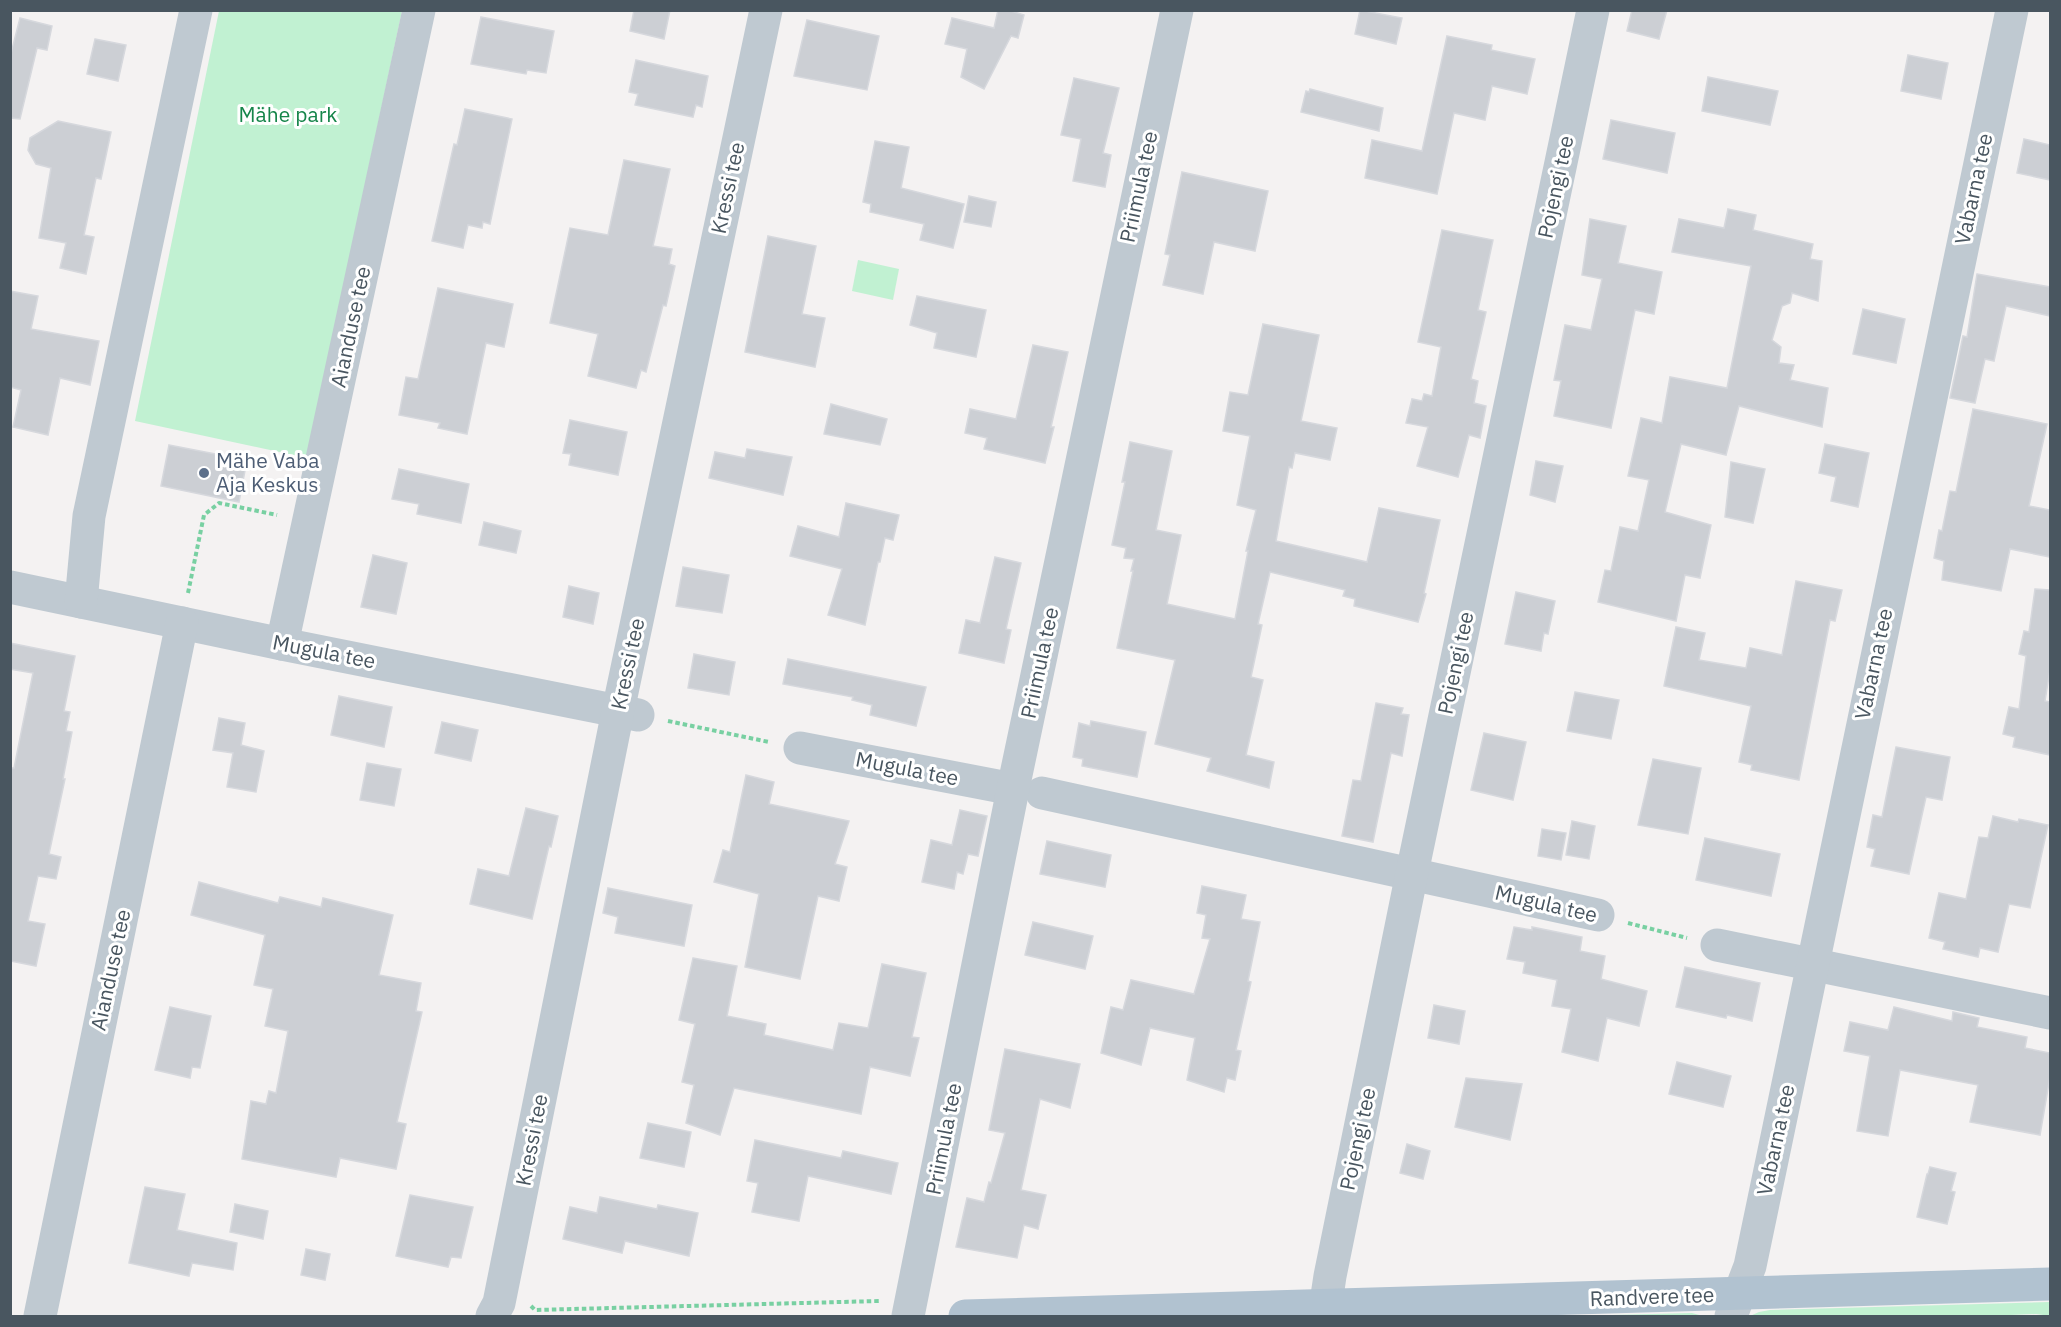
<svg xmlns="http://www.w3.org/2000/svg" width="2061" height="1327" font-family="'IBM Plex Sans',sans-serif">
  <rect width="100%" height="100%" fill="#f4f2f2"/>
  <g fill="#c1f1d2">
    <polygon points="219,11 402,11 307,458 135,421"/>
    <polygon points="858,260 899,269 893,300 852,291"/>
    <polygon points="2050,1302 2050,1316 2036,1314 1987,1316 1750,1316 1759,1312 1770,1310"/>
    <polygon points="1692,1313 1703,1316 1610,1316 1612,1315"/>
  </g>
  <g fill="#cccfd4" stroke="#d6d8dd" stroke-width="1.5">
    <polygon points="634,10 670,10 664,39 630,31"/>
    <polygon points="998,10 1008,10 1024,15 1018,38 1011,36 984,89 961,77 967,49 945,44 952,18 994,28"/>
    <polygon points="1360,10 1402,18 1396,44 1355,34"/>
    <polygon points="1632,10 1667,10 1659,39 1627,31"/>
    <polygon points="481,17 554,31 546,73 527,70 526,74 471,64"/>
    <polygon points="20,18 52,26 47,50 37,48 20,119 10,118 10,57"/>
    <polygon points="807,20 879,36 867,90 794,76"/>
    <polygon points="1447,36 1492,45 1491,50 1535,59 1527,94 1492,86 1485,120 1454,113 1437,194 1365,178 1372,140 1422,151"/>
    <polygon points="95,39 126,45 118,81 87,74"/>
    <polygon points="1908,55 1948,63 1941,99 1901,91"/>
    <polygon points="636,60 708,76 702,107 696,105 693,117 635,105 638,94 629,92"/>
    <polygon points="1708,77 1778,91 1770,125 1702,111"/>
    <polygon points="1074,78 1119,88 1103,153 1111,155 1105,187 1073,181 1081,139 1061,135"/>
    <polygon points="1310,89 1383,108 1379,131 1301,112 1306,91 1309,92"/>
    <polygon points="465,109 512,119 490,224 483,222 482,228 468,225 463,248 432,241 454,144 457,145"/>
    <polygon points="1611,120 1675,133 1667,173 1603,159"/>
    <polygon points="58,121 111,132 101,179 96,178 84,235 94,237 86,274 60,268 66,243 39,238 51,168 36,164 28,150 30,138"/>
    <polygon points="2024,139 2050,145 2050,180 2017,173"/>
    <polygon points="875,141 909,147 901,188 964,204 953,248 920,240 924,224 870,212 871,204 863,202"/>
    <polygon points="624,160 670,169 653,246 672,249 669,264 675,266 666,306 663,305 646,372 641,370 636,388 588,376 598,334 550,323 570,228 608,235"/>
    <polygon points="1182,172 1268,191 1255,251 1214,242 1203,294 1163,285 1170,255 1165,254"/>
    <polygon points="969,196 996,202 991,227 964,222"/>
    <polygon points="1728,209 1756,215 1753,230 1813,244 1810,259 1822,261 1818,301 1792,293 1790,303 1782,306 1772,340 1781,347 1779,363 1794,365 1790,380 1828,388 1822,427 1739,406 1726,455 1681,444 1665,512 1711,525 1700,578 1685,575 1676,621 1598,602 1605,570 1611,571 1620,527 1638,531 1649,480 1628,476 1641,418 1662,423 1670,377 1727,388 1751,266 1672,252 1679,219 1724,228"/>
    <polygon points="1590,219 1626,226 1618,263 1662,272 1654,314 1635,310 1611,428 1554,416 1561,381 1554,380 1565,325 1591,330 1602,279 1582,275"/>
    <polygon points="1442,230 1493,240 1478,310 1486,312 1471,379 1478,381 1474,403 1486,406 1480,438 1469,435 1458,477 1417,466 1428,427 1406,423 1412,399 1422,401 1424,394 1432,396 1441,347 1418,342"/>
    <polygon points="768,236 816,246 802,314 825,318 815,367 745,352"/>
    <polygon points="1977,274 2050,287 2050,316 2006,306 1994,361 1985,359 1975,403 1950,398 1963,336 1967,337"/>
    <polygon points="438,288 513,304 504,347 486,343 467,434 438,428 440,423 399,415 406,377 418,379"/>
    <polygon points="10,291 38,296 31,329 99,341 90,385 60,378 48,435 13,427 21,390 10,387"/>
    <polygon points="917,296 986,310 976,357 934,348 937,333 910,325"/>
    <polygon points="1863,309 1905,319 1896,363 1853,354"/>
    <polygon points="1263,324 1319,335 1301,421 1337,428 1330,460 1295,453 1292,468 1289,467 1276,541 1367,562 1379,508 1440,520 1424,593 1426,594 1418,622 1354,606 1355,599 1343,596 1345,590 1270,572 1258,624 1262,625 1251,677 1263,680 1246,755 1274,762 1269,788 1207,771 1211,758 1155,744 1175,660 1117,648 1133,571 1131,571 1134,559 1124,558 1126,548 1112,545 1125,482 1122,482 1130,442 1172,451 1156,530 1181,535 1167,604 1235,619 1248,551 1246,551 1256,510 1237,505 1250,436 1223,431 1230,392 1248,395"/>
    <polygon points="1033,345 1068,352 1051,427 1054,427 1045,463 984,449 987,438 965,433 970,409 1016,419"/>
    <polygon points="831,404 887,419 880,445 824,434"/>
    <polygon points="1973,409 2047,424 2029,506 2050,510 2050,557 2010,549 2001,591 1942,580 1944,561 1934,558 1939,530 1942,531 1950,491 1956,492"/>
    <polygon points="570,420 627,432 618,475 569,465 571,454 563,453"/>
    <polygon points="1825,444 1869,453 1858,507 1831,501 1836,477 1819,473"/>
    <polygon points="169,445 247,460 239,502 161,486"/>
    <polygon points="747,449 792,457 783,495 709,478 715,452 745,458"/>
    <polygon points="1536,461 1563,466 1555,502 1530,495"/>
    <polygon points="1731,462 1765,469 1753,523 1725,517"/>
    <polygon points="399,469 469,484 461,523 417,514 419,504 392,499"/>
    <polygon points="846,503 899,515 893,540 885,538 880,562 878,562 865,625 828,615 842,569 790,556 798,526 839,537"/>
    <polygon points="484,522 521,531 516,553 479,545"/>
    <polygon points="373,555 407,563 396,614 361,607"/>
    <polygon points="995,557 1021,563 1006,629 1011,630 1004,663 959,653 966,620 980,623"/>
    <polygon points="683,567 729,575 722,613 676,606"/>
    <polygon points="1796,581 1842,590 1835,621 1830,620 1799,780 1751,770 1752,765 1739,762 1751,706 1664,686 1676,627 1705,633 1699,660 1746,668 1750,648 1782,655"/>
    <polygon points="569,586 599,593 593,624 563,617"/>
    <polygon points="2035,589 2050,590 2050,670 2045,701 2050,702 2050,755 2013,747 2015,737 2003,734 2009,707 2019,709 2026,656 2019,654 2024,631 2029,632"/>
    <polygon points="1516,592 1555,601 1548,634 1544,633 1541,651 1505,644"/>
    <polygon points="10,643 75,656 64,711 70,712 66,731 72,732 63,779 65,779 49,854 61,857 56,879 38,876 28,921 45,924 36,966 10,961 10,768 14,768 33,673 10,669"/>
    <polygon points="694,654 735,662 729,695 688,688"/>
    <polygon points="788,659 926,687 916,726 870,715 872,705 852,700 853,697 783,684"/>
    <polygon points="1575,692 1619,700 1611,739 1567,731"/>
    <polygon points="339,696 392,707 384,747 331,735"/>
    <polygon points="1376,703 1403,708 1401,714 1409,715 1402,756 1391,753 1373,842 1342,836 1353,780 1361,781"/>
    <polygon points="219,718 245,723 241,745 264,751 256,792 227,787 233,753 213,750"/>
    <polygon points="1091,721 1146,732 1137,777 1082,766 1083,759 1073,757 1079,723 1090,726"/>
    <polygon points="442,722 478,730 471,761 435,753"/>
    <polygon points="1484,733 1526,742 1513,800 1471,790"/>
    <polygon points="1896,747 1950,757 1942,800 1926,797 1909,874 1871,866 1875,849 1867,847 1873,815 1882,817"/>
    <polygon points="1653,759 1701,768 1688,834 1638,825"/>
    <polygon points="367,763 401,769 394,806 360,800"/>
    <polygon points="746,775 774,782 769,804 849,821 835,864 847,867 839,901 818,896 800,979 745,967 759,894 714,882 723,850 730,852"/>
    <polygon points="526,808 558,816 551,847 549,846 532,919 470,904 478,869 509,876"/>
    <polygon points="960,810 987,816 978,856 968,854 963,874 957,872 954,889 922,882 931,840 952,845"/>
    <polygon points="1993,816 2018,822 2019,819 2048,825 2030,908 2009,904 1998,952 1980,948 1978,957 1943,949 1945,942 1929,938 1939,893 1966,899 1979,837 1988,838"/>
    <polygon points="1572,821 1595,826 1589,859 1566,855"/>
    <polygon points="1542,829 1566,833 1561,860 1538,856"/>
    <polygon points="1705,838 1780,854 1771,896 1696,880"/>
    <polygon points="1047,841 1111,855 1105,887 1040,874"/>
    <polygon points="199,882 278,903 280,897 321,907 323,898 393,915 379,975 421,983 416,1011 422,1012 397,1122 406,1124 396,1169 340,1158 336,1177 242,1159 251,1101 266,1104 269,1091 276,1093 288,1031 265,1026 273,989 254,985 265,935 191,915"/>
    <polygon points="1202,886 1246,895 1241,919 1260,922 1248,981 1251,982 1236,1050 1241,1051 1235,1080 1227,1078 1224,1092 1187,1080 1195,1038 1150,1028 1141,1065 1101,1053 1111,1007 1123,1010 1131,980 1194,994 1210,939 1202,938 1206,915 1197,913"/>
    <polygon points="608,888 692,905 684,946 615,933 618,917 603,913"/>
    <polygon points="1033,922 1093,936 1085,969 1025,955"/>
    <polygon points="1514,927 1532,930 1532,927 1582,937 1580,951 1605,956 1601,979 1647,991 1639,1026 1607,1018 1598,1061 1562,1052 1571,1009 1552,1006 1557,980 1523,973 1525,962 1507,959"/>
    <polygon points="693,958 737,966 727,1016 766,1024 764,1035 833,1050 839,1023 868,1028 882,964 926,973 912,1037 919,1038 910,1076 870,1067 861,1114 734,1088 720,1135 686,1123 694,1085 682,1082 695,1024 679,1020"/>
    <polygon points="1685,967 1760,983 1752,1021 1727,1015 1726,1018 1676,1007"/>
    <polygon points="1434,1005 1465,1011 1459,1044 1428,1038"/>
    <polygon points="170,1007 211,1016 200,1068 192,1067 190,1078 155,1070"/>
    <polygon points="1894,1007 1952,1021 1953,1012 1979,1018 1977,1027 2027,1037 2025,1048 2050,1053 2050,1077 2040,1135 1970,1122 1978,1085 1900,1070 1888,1136 1857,1131 1870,1056 1844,1051 1850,1022 1888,1030"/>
    <polygon points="1005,1049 1080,1064 1070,1108 1040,1099 1021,1190 1046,1195 1038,1229 1024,1225 1017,1258 956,1247 967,1198 984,1202 989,1182 991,1183 1005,1133 989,1130"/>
    <polygon points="1677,1062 1731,1076 1723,1107 1669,1094"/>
    <polygon points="1466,1078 1522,1084 1510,1140 1455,1127"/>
    <polygon points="648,1123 691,1132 684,1167 640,1158"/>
    <polygon points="755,1140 841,1158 843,1151 898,1163 891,1194 808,1176 799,1221 752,1212 758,1183 747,1181"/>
    <polygon points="1407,1144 1430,1151 1423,1179 1400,1173"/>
    <polygon points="1930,1167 1956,1173 1951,1191 1955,1192 1947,1224 1917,1217 1927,1174 1928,1174"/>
    <polygon points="145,1187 185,1194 177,1230 237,1243 233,1270 192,1263 189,1276 129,1263"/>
    <polygon points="410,1195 473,1207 461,1258 451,1257 448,1267 396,1256"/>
    <polygon points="600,1197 657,1209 658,1205 698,1213 689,1256 625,1241 622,1253 563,1239 570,1207 597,1213"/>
    <polygon points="235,1204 268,1211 263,1239 230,1232"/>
    <polygon points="306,1249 330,1254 325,1280 301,1275"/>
  </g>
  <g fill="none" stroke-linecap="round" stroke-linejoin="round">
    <g stroke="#78d0a2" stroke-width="4" stroke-dasharray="4.5 3" stroke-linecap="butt">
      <polyline points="188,593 204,515 219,503 277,515"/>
      <polyline points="668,721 769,742"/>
      <polyline points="1628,923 1687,938"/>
      <polyline points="531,1306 535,1310 879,1301"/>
    </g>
    <g stroke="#bfc9d1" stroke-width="33">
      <polyline points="10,587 282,644 638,715"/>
      <polyline points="81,602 89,516 196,10"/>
      <polyline points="282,644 419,10"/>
      <polyline points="800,748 1013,789"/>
      <polyline points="1042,793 1598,915"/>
      <polyline points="1717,945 2050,1013"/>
      <polyline points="40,1316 182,623"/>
      <polyline points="492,1316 499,1303 618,711 766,10"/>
      <polyline points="908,1316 1013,789 1177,10"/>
      <polyline points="1324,1316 1330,1276 1412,873 1593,10"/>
      <polyline points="1731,1316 1750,1266 2012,10"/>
    </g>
    <polyline stroke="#b1c2d0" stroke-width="33" points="965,1316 2050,1284"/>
  </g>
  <circle fill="#5c6f8a" stroke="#fff" stroke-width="2" cx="204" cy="473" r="6"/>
  <g text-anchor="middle" stroke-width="6" stroke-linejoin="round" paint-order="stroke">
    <g font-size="21" fill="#16854a" stroke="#fff">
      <text x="288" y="122">Mähe park</text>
    </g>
    <g font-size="21" fill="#495660" stroke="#fff">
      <text transform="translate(1139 187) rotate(-78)" y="7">Priimula tee</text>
      <text transform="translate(1556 187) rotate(-78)" y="7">Pojengi tee</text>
      <text transform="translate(728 188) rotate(-78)" y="7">Kressi tee</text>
      <text transform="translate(1974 189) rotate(-78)" y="7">Vabarna tee</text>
      <text transform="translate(351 327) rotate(-78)" y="7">Aianduse tee</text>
      <text transform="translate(324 652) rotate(11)" y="7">Mugula tee</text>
      <text transform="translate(1040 663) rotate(-78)" y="7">Priimula tee</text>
      <text transform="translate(1456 663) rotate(-78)" y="7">Pojengi tee</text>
      <text transform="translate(628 664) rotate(-78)" y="7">Kressi tee</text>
      <text transform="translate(1874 664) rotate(-78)" y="7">Vabarna tee</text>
      <text transform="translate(907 769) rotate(11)" y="7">Mugula tee</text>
      <text transform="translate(1546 904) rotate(13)" y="7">Mugula tee</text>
      <text transform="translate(111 970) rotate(-78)" y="7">Aianduse tee</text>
      <text transform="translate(944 1139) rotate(-79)" y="7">Priimula tee</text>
      <text transform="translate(1358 1139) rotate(-78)" y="7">Pojengi tee</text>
      <text transform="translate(532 1140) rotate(-79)" y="7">Kressi tee</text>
      <text transform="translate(1776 1140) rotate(-78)" y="7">Vabarna tee</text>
      <text transform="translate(1652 1297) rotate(-2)" y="7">Randvere tee</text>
    </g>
    <g font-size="21" fill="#4e5e75" stroke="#fff" text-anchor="start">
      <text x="216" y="468">Mähe Vaba<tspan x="216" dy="24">Aja Keskus</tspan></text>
    </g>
  </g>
  <rect width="2061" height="1327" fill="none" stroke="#495660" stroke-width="24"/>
</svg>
